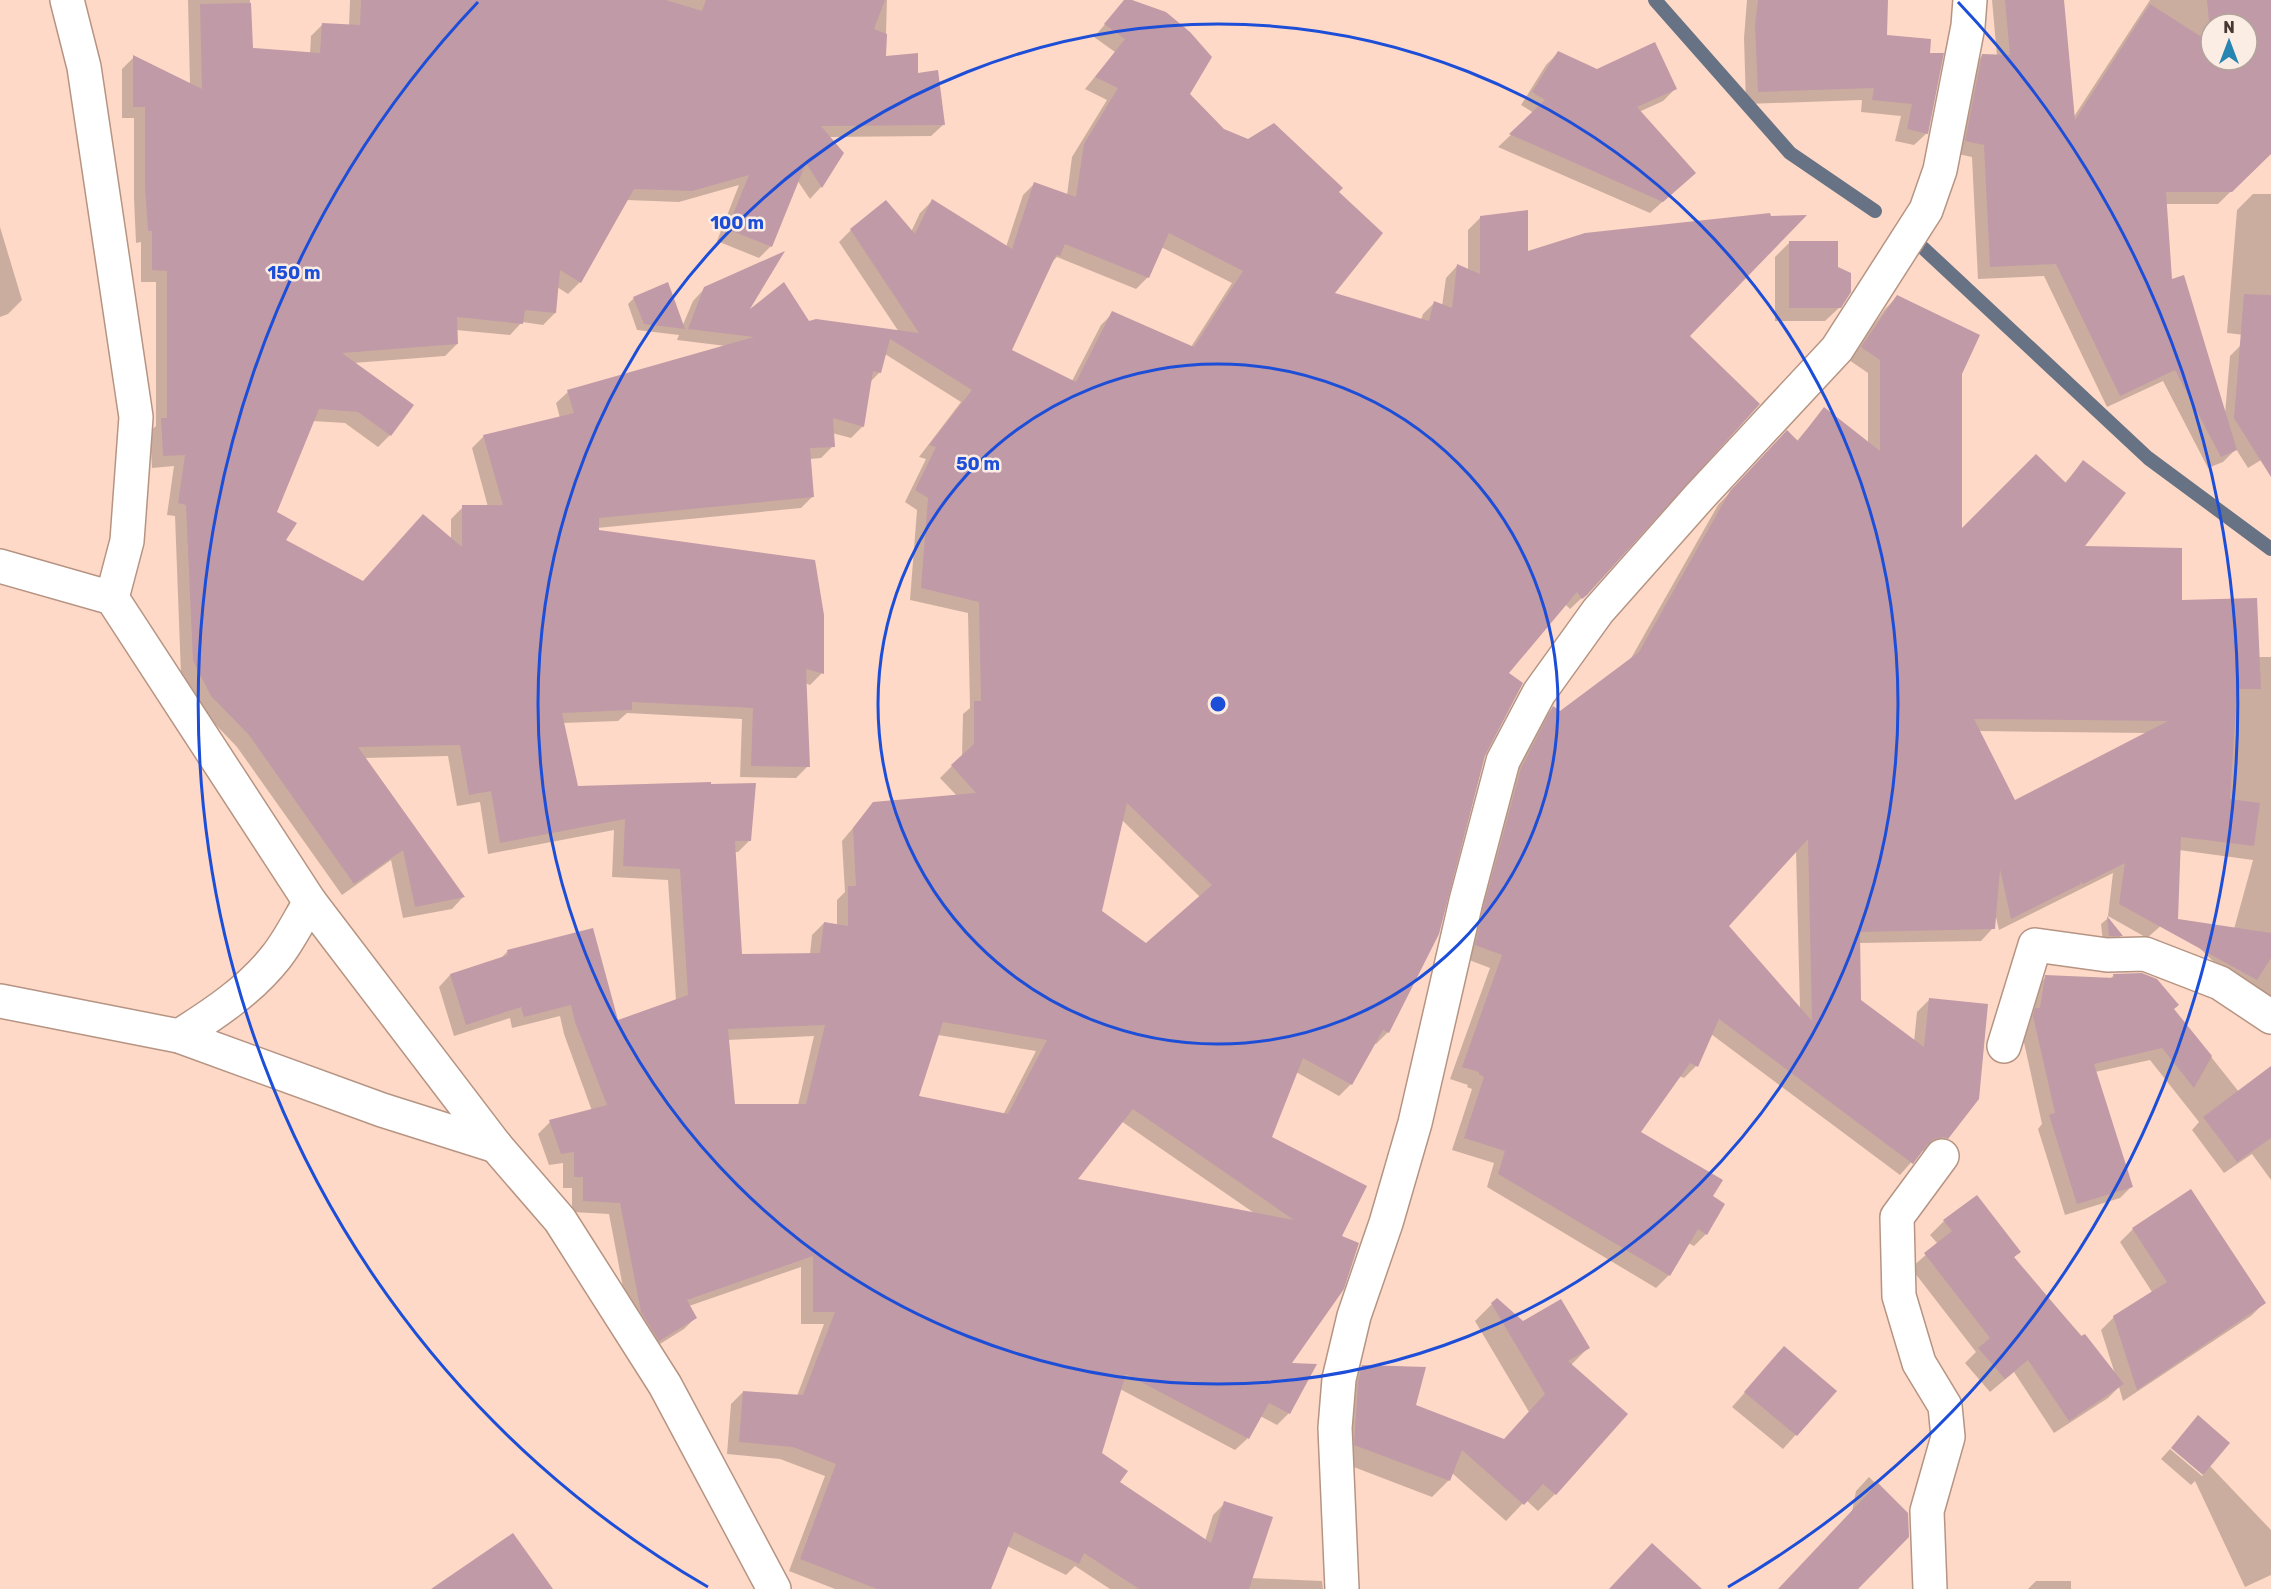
<svg xmlns="http://www.w3.org/2000/svg" width="2271" height="1589" font-family="Rubik,sans-serif">
  <rect width="100%" height="100%" fill="#fed9c7"/>
  <g fill="#0003" fill-rule="evenodd">
    <path d="M 188,0 L 250,0 L 251,49 L 310,54 L 311,36 L 323,24 L 349,26 L 350,0 L 887,0 L 886,33 L 877,58 L 917,74 L 943,125 L 931,136 L 828,137 L 842,153 L 821,187 L 810,199 L 797,180 L 771,246 L 759,258 L 717,241 L 739,185 L 679,202 L 626,200 L 580,282 L 568,294 L 557,287 L 555,313 L 543,325 L 522,322 L 510,335 L 456,330 L 457,344 L 445,356 L 353,363 L 390,435 L 378,447 L 345,423 L 312,421 L 276,512 L 284,540 L 362,583 L 451,540 L 451,519 L 463,507 L 488,507 L 472,448 L 484,436 L 560,418 L 556,403 L 568,392 L 726,346 L 677,340 L 679,335 L 637,330 L 628,304 L 634,298 L 682,327 L 693,301 L 705,288 L 745,315 L 899,332 L 839,242 L 851,230 L 911,232 L 920,213 L 932,201 L 1006,247 L 1023,195 L 1035,183 L 1067,195 L 1072,157 L 1107,100 L 1085,89 L 1115,52 L 1094,37 L 1126,0 L 1188,95 L 1224,130 L 1337,192 L 1332,294 L 1421,320 L 1423,314 L 1435,302 L 1442,306 L 1446,278 L 1457,266 L 1468,271 L 1468,230 L 1480,218 L 1526,253 L 1688,336 L 1586,594 L 1570,609 L 1565,604 L 1507,673 L 1483,756 L 1388,1032 L 1376,1044 L 1374,1043 L 1351,1084 L 1339,1096 L 1296,1072 L 1270,1138 L 1339,1236 L 1289,1364 L 1289,1413 L 1277,1425 L 1260,1416 L 1247,1439 L 1235,1450 L 1120,1389 L 1100,1453 L 1118,1483 L 1205,1541 L 1213,1515 L 1225,1503 L 1251,1578 L 1322,1581 L 1323,1589 L 1110,1589 L 1075,1566 L 1066,1575 L 1007,1546 L 990,1589 L 835,1589 L 789,1571 L 825,1476 L 780,1459 L 727,1454 L 731,1404 L 743,1392 L 797,1396 L 824,1324 L 801,1324 L 801,1267 L 689,1306 L 696,1317 L 684,1329 L 647,1352 L 630,1324 L 609,1214 L 572,1212 L 572,1188 L 563,1188 L 563,1163 L 549,1165 L 538,1134 L 550,1122 L 592,1111 L 564,1034 L 560,1016 L 512,1028 L 510,1018 L 454,1036 L 439,987 L 450,975 L 499,960 L 507,952 L 592,929 L 617,1022 L 676,1001 L 668,880 L 612,877 L 614,830 L 488,854 L 480,802 L 457,806 L 448,756 L 364,758 L 463,897 L 452,909 L 403,918 L 391,860 L 342,895 L 237,747 L 197,705 L 181,675 L 175,516 L 167,515 L 174,466 L 152,468 L 150,431 L 156,426 L 156,282 L 141,282 L 141,242 L 136,243 L 134,199 L 134,118 L 122,118 L 122,69 L 134,57 L 190,85 ZM 1161,247 L 1232,283 L 1191,347 L 1113,313 L 1101,325 L 1072,381 L 1010,351 L 1051,263 L 1057,257 L 1136,289 L 1148,277 ZM 885,354 L 961,402 L 919,457 L 926,459 L 905,502 L 917,510 L 910,600 L 968,613 L 970,708 L 963,714 L 962,756 L 940,778 L 957,796 L 874,803 L 842,841 L 845,892 L 837,900 L 837,925 L 824,923 L 812,935 L 810,954 L 741,956 L 734,852 L 738,852 L 750,840 L 577,788 L 562,723 L 618,721 L 627,713 L 742,719 L 740,777 L 796,778 L 808,766 L 805,683 L 810,685 L 822,673 L 597,531 L 597,528 L 801,508 L 813,496 L 810,459 L 821,458 L 833,446 L 832,433 L 851,438 L 863,426 L 870,382 L 880,372 ZM 1122,820 L 1200,897 L 1146,944 L 1101,912 ZM 938,1035 L 1036,1051 L 1003,1115 L 917,1097 ZM 814,1036 L 798,1105 L 734,1105 L 728,1040 ZM 1121,1121 L 1257,1215 L 1075,1180 Z"/>
    <polygon points="1747,0 1887,0 1885,37 1927,133 1914,145 1895,141 1901,116 1861,112 1862,100 1746,104 1744,38"/>
    <path d="M 1992,0 L 2062,0 L 2073,118 L 2150,0 L 2269,0 L 2271,21 L 2271,152 L 2218,204 L 2165,204 L 2171,280 L 2225,414 L 2230,356 L 2240,346 L 2271,396 L 2271,454 L 2248,468 L 2236,449 L 2223,462 L 2208,468 L 2163,381 L 2107,407 L 2044,276 L 1978,279 L 1972,157 L 1953,153 L 1970,68 L 1982,56 L 1997,56 ZM 2211,24 L 2247,24 L 2247,60 L 2211,60 Z"/>
    <polygon points="1558,53 1597,71 1675,89 1663,101 1639,112 1682,184 1650,213 1498,147 1534,113 1521,105 1546,65"/>
    <polygon points="2253,194 2271,194 2271,332 2262,337 2227,333 2237,210"/>
    <polygon points="0,227 22,300 8,314 0,317"/>
    <polygon points="1789,243 1840,307 1825,321 1775,321 1775,257"/>
    <path d="M 1897,297 L 1961,373 L 1961,532 L 2064,484 L 2083,462 L 2082,547 L 2180,601 L 2258,657 L 2271,657 L 2271,1007 L 2245,992 L 2186,935 L 2234,929 L 2253,860 L 2179,850 L 2164,923 L 2147,938 L 2108,916 L 2113,873 L 1999,930 L 1995,913 L 1993,928 L 1981,941 L 1859,943 L 1860,1001 L 1914,1042 L 1917,1012 L 1929,1000 L 1947,1138 L 1935,1150 L 1921,1151 L 1900,1175 L 1711,1034 L 1696,1066 L 1684,1078 L 1679,1076 L 1639,1133 L 1711,1197 L 1706,1234 L 1694,1246 L 1688,1243 L 1669,1275 L 1656,1288 L 1487,1187 L 1494,1163 L 1452,1150 L 1472,1089 L 1467,1087 L 1468,1085 L 1450,1079 L 1490,968 L 1464,958 L 1509,782 L 1541,720 L 1553,708 L 1560,713 L 1630,660 L 1718,505 L 1775,445 L 1796,442 L 1824,409 L 1868,444 L 1868,373 L 1849,360 L 1885,309 ZM 1978,731 L 2148,733 L 2014,802 ZM 1796,850 L 1800,1009 L 1727,926 Z"/>
    <polygon points="2107,919 2121,936 2115,942 2103,942 2101,924"/>
    <polygon points="2114,975 2173,1009 2239,1092 2271,1079 2271,1180 2252,1154 2224,1173 2192,1130 2199,1122 2150,1060 2095,1072 2132,1186 2120,1198 2065,1215 2038,1129 2042,1124 2021,1029 2034,989 2046,977 2110,979"/>
    <polygon points="1944,1221 2019,1252 2013,1258 2115,1374 2101,1330 2114,1317 2152,1292 2120,1242 2133,1229 2264,1303 2251,1316 2123,1401 2119,1387 2108,1398 2054,1433 2014,1372 1990,1392 1965,1363 1976,1352 1911,1268 1938,1244 1930,1235"/>
    <polygon points="1492,1304 1523,1323 1588,1348 1571,1365 1625,1414 1555,1494 1538,1511 1526,1500 1506,1521 1452,1473 1449,1480 1432,1497 1338,1461 1345,1384 1362,1367 1415,1406 1503,1441 1529,1412 1475,1321"/>
    <polygon points="1784,1348 1835,1391 1783,1449 1732,1407"/>
    <polygon points="2188,1428 2209,1465 2271,1530 2271,1575 2245,1587 2195,1481 2191,1485 2161,1459 2170,1449 2202,1476 2204,1474 2172,1447"/>
    <polygon points="1869,1477 1907,1514 1856,1589 1837,1589 1856,1491"/>
    <polygon points="2036,1581 2071,1581 2071,1589 2028,1589"/>
  </g>
  <g fill="none" stroke-linecap="round" stroke-linejoin="round">
    <g stroke="#677385" stroke-width="14">
      <polyline points="1655,0 1790,153 1875,211"/>
      <polyline points="1921,246 2148,458 2271,549"/>
    </g>
  </g>
  <g fill="#c09aa6" fill-rule="evenodd">
    <path d="M 361,0 L 666,0 L 702,11 L 706,0 L 885,0 L 874,29 L 887,34 L 886,56 L 918,53 L 918,73 L 938,70 L 945,125 L 821,126 L 844,153 L 822,188 L 806,163 L 772,247 L 727,229 L 749,175 L 692,191 L 634,189 L 581,283 L 560,270 L 556,313 L 525,310 L 523,324 L 457,317 L 458,344 L 342,353 L 414,405 L 391,436 L 358,412 L 319,409 L 277,512 L 297,523 L 286,540 L 363,581 L 423,514 L 462,547 L 462,505 L 503,505 L 483,435 L 574,413 L 567,390 L 754,337 L 688,329 L 704,287 L 785,251 L 750,309 L 784,282 L 809,321 L 816,319 L 919,333 L 850,229 L 886,200 L 915,234 L 932,199 L 1012,249 L 1034,182 L 1076,197 L 1084,144 L 1118,88 L 1095,77 L 1125,39 L 1104,24 L 1124,0 L 1132,0 L 1166,12 L 1190,32 L 1212,57 L 1190,94 L 1224,129 L 1248,139 L 1274,123 L 1343,188 L 1339,192 L 1383,233 L 1335,293 L 1429,321 L 1434,301 L 1452,308 L 1457,264 L 1480,274 L 1480,216 L 1528,210 L 1528,251 L 1585,233 L 1770,213 L 1771,216 L 1807,215 L 1690,336 L 1760,404 L 1587,595 L 1582,599 L 1577,592 L 1509,673 L 1523,683 L 1485,756 L 1439,934 L 1389,1033 L 1383,1030 L 1352,1085 L 1303,1058 L 1272,1137 L 1367,1186 L 1342,1236 L 1359,1243 L 1344,1289 L 1292,1363 L 1317,1364 L 1290,1414 L 1269,1403 L 1249,1439 L 1126,1374 L 1102,1453 L 1128,1471 L 1120,1482 L 1211,1543 L 1224,1501 L 1273,1517 L 1249,1589 L 1139,1589 L 1084,1553 L 1079,1564 L 1014,1532 L 991,1589 L 877,1589 L 800,1559 L 836,1464 L 793,1447 L 739,1442 L 743,1391 L 803,1395 L 835,1312 L 813,1312 L 813,1256 L 687,1300 L 697,1318 L 659,1341 L 641,1312 L 620,1203 L 583,1201 L 583,1177 L 574,1177 L 574,1152 L 561,1154 L 549,1120 L 607,1105 L 575,1022 L 571,1005 L 524,1017 L 521,1007 L 466,1025 L 450,974 L 508,955 L 507,950 L 593,928 L 618,1020 L 688,995 L 680,869 L 623,866 L 625,819 L 500,843 L 491,791 L 469,795 L 460,745 L 358,747 L 465,897 L 415,907 L 403,850 L 354,884 L 249,735 L 211,696 L 193,661 L 186,505 L 178,503 L 185,455 L 163,456 L 161,418 L 167,418 L 167,271 L 152,270 L 152,231 L 148,231 L 145,186 L 145,107 L 133,107 L 133,55 L 202,89 L 200,4 L 251,3 L 253,48 L 320,53 L 322,23 L 360,25 ZM 1169,233 L 1243,271 L 1194,347 L 1112,311 L 1076,382 L 1012,350 L 1056,255 L 1060,256 L 1065,244 L 1149,278 ZM 890,339 L 972,390 L 929,445 L 936,447 L 915,490 L 928,498 L 921,588 L 979,602 L 981,701 L 974,701 L 974,744 L 951,765 L 976,793 L 873,802 L 853,828 L 856,886 L 848,886 L 848,926 L 824,922 L 820,953 L 742,954 L 735,841 L 751,841 L 756,783 L 711,784 L 711,782 L 578,786 L 562,713 L 632,710 L 632,702 L 753,708 L 751,766 L 810,767 L 806,669 L 824,674 L 824,615 L 815,560 L 599,530 L 599,518 L 814,497 L 810,448 L 835,447 L 833,418 L 864,427 L 873,371 L 881,373 ZM 1127,803 L 1212,885 L 1146,943 L 1102,911 ZM 943,1022 L 1047,1040 L 1008,1114 L 919,1096 ZM 825,1025 L 806,1104 L 735,1104 L 728,1029 ZM 1133,1109 L 1294,1220 L 1078,1179 Z"/>
    <polygon points="1758,0 1888,0 1887,35 1931,39 1930,53 1944,53 1928,134 1907,129 1912,104 1872,100 1874,88 1758,92 1755,25"/>
    <path d="M 2005,0 L 2064,0 L 2075,120 L 2150,4 L 2211,43 L 2207,0 L 2271,0 L 2271,154 L 2232,192 L 2166,192 L 2172,279 L 2184,275 L 2237,450 L 2221,457 L 2175,370 L 2120,396 L 2056,264 L 1990,267 L 1984,145 L 1965,141 L 1982,54 L 2010,55 ZM 2211,24 L 2247,24 L 2247,60 L 2211,60 Z"/>
    <polygon points="1655,42 1677,89 1637,107 1696,173 1663,202 1509,134 1545,100 1532,92 1558,51 1597,69"/>
    <polygon points="1789,241 1838,241 1838,267 1851,273 1851,292 1841,308 1789,308"/>
    <polygon points="668,282 685,329 644,324 633,297"/>
    <polygon points="2244,294 2271,295 2271,477 2234,418"/>
    <path d="M 1897,295 L 1980,335 L 1962,374 L 1962,528 L 2036,454 L 2066,483 L 2083,460 L 2126,493 L 2085,546 L 2182,548 L 2182,600 L 2257,598 L 2261,689 L 2237,689 L 2230,799 L 2260,803 L 2254,846 L 2181,837 L 2178,919 L 2271,933 L 2271,958 L 2257,980 L 2119,904 L 2125,863 L 2083,884 L 2079,881 L 2081,884 L 2011,919 L 2000,869 L 1995,929 L 1860,932 L 1861,1000 L 1924,1047 L 1929,998 L 1988,1004 L 1979,1099 L 1948,1139 L 1944,1137 L 1934,1139 L 1927,1145 L 1913,1164 L 1719,1019 L 1698,1067 L 1690,1063 L 1641,1132 L 1723,1180 L 1713,1196 L 1725,1204 L 1707,1235 L 1698,1229 L 1670,1276 L 1498,1174 L 1505,1151 L 1464,1138 L 1484,1077 L 1479,1074 L 1479,1072 L 1462,1067 L 1502,955 L 1475,945 L 1484,905 L 1521,768 L 1553,706 L 1560,711 L 1639,652 L 1730,491 L 1787,430 L 1798,441 L 1824,407 L 1880,451 L 1880,360 L 1861,347 ZM 1974,719 L 2168,721 L 2015,800 ZM 1808,839 L 1812,1021 L 1729,926 Z"/>
    <polygon points="2107,916 2123,936 2109,936"/>
    <polygon points="2142,973 2157,979 2179,1005 2174,1009 2212,1056 2194,1088 2162,1048 2094,1064 2133,1187 2077,1204 2049,1115 2055,1113 2033,1016 2035,1008 2040,1008 2045,975 2114,978 2113,974"/>
    <polygon points="2271,1066 2271,1138 2237,1162 2203,1117"/>
    <polygon points="2191,1189 2266,1303 2137,1390 2113,1316 2167,1282 2132,1228"/>
    <polygon points="1977,1195 2021,1252 2014,1257 2081,1336 2085,1334 2124,1384 2069,1421 2028,1360 2005,1379 1978,1348 1990,1338 1924,1253 1952,1231 1943,1220"/>
    <polygon points="1497,1298 1523,1321 1561,1299 1590,1348 1568,1361 1628,1414 1556,1495 1543,1484 1524,1505 1462,1450 1450,1481 1354,1445 1358,1382 1362,1365 1426,1367 1416,1405 1504,1439 1545,1394 1491,1303"/>
    <polygon points="1784,1346 1837,1391 1797,1436 1744,1392"/>
    <polygon points="2198,1415 2230,1443 2203,1475 2171,1448"/>
    <polygon points="1878,1483 1908,1513 1909,1537 1858,1589 1778,1589"/>
    <polygon points="513,1533 553,1589 431,1589"/>
    <polygon points="1652,1543 1702,1589 1609,1589"/>
  </g>
  <g fill="none" stroke-linecap="round" stroke-linejoin="round">
    <defs>
      <g id="minor">
        <polyline points="67,0 84,67 136,417 127,541 112,598"/>
        <polyline points="0,566 112,598 310,902 496,1146 560,1220 665,1385 774,1589"/>
        <polyline points="0,1001 179,1036 382,1110 496,1146"/>
        <path d="M 179,1036 C 214,1014 250,990 276,957 C 289,941 299,920 310,902"/>
        <polyline points="2004,1046 2035,945 2107,955 2145,954 2220,983 2271,1017"/>
        <polyline points="1342,1589 1335,1428 1339,1379 1354,1316 1386,1223 1415,1123 1466,901 1503,761 1539,693 1598,611 1700,496 1837,349 1926,210 1940,170 1968,26 1970,0"/>
        <polyline points="1930,1589 1927,1511 1948,1437 1945,1406 1919,1363 1899,1296 1897,1217 1942,1156"/>
      </g>
    </defs>
    <use href="#minor" stroke="#b69483" stroke-width="36"/>
    <use href="#minor" stroke="#fff" stroke-width="33"/>
  </g>
  <g fill="none" stroke="#1d4ed8" stroke-width="3">
    <circle cx="1218" cy="704" r="340"/>
    <circle cx="1218" cy="704" r="680"/>
    <path d="M708 1587A1020 1020 0 0 1 478 2M1958 2A1020 1020 0 0 1 1728 1587"/>
  </g>
  <circle cx="1218" cy="704" r="9" fill="#1d4ed8" stroke="#fbece4" stroke-width="3"/>
  <g font-size="18" text-anchor="middle" font-weight="bold" fill="#1d4ed8" stroke="#fbece4" stroke-width="5" stroke-linejoin="round" paint-order="stroke">
    <text x="737" y="229">100 m</text>
    <text x="294" y="279">150 m</text>
    <text x="978" y="470">50 m</text>
  </g>
  <g transform="translate(2229 42)"><circle r="28" fill="#fbece4" stroke="#b3a49c" stroke-width="1.5"/>
  <path d="M0-4.5L10 22L0 15L-10 22Z" fill="#2785b1"/>
  <text y="-9" font-size="16" font-weight="bold" text-anchor="middle" fill="#463831">N</text>
  </g>
</svg>
